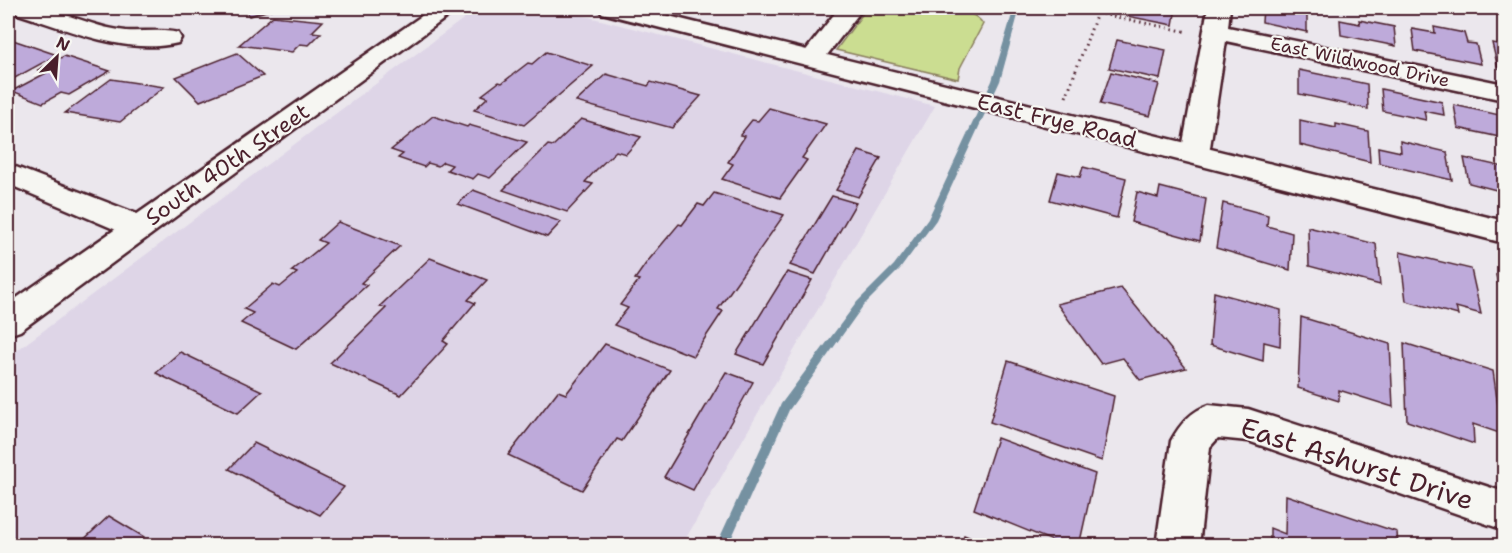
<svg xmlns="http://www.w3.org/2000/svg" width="1512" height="553" font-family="'Shantell Sans',sans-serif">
  <rect width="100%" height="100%" fill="#ebe7ed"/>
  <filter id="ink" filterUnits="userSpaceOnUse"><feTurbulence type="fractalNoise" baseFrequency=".0167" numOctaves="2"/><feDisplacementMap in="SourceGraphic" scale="12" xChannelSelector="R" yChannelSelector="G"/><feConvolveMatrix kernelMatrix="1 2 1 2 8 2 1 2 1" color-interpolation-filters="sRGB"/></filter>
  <g filter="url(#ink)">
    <polygon fill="#ded5e7" points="478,8 554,8 935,106 682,545 8,546 8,357"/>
    <path fill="#cbdd91" stroke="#8a7e5e" stroke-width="1.5" d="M 867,8 C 893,7 969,0 983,24 L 960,68 L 958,79 L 836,50 Z"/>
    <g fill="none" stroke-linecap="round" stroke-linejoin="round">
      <polygon fill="#7491a1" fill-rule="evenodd" points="1014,8 1020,8 1000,81 936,220 900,269 863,306 789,410 728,546 716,546 781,404 857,302 894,265 928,219 992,81"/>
    </g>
    <g fill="#beaada" stroke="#4a1f2b" stroke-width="1.5">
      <polygon points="244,8 276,8 249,16"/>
      <polygon points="769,8 804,8 797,16 768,9"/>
      <polygon points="1129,8 1176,8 1173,25 1127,16"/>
      <polygon points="1263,8 1288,8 1288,11 1307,15 1307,32 1262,22"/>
      <polygon points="273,16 323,21 312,32 321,33 309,45 300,44 292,52 239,45"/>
      <polygon points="1340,20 1360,24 1359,20 1394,27 1396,46 1341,35"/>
      <polygon points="1434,27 1464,33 1467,43 1476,44 1481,64 1415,51 1412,29 1435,33"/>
      <polygon points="13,40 57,55 13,79 8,77 8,43"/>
      <polygon points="1117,40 1166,50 1160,79 1109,68"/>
      <polygon points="1492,43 1504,45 1504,69 1498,68"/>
      <polygon points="546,52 593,66 524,125 474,110 488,97 482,95 499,82 502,83 528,63 532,64"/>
      <polygon points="237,53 263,76 200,101 176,77"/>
      <polygon points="64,56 110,71 69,95 61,93 43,103 12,91 46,73 38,70"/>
      <polygon points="1299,70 1367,84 1368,109 1299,94"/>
      <polygon points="1111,72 1159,84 1150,116 1100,104"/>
      <polygon points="606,74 648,86 651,82 701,96 672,128 576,102"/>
      <polygon points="111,79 164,87 120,122 65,113"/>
      <polygon points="1381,89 1442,102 1444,115 1424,111 1426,120 1383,111"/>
      <polygon points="1454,105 1504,116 1504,138 1458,128"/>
      <polygon points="769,108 826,124 802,158 807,160 780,198 722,179 733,164 728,162 745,136 740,135 752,120 758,121"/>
      <polygon points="433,116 467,127 469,125 527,142 490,178 478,174 473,179 447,170 452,165 443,162 438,166 428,163 424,167 398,158 403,154 391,150"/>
      <polygon points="581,119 641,137 626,154 616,151 596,170 585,182 593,184 567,212 503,190 548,145 553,146"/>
      <polygon points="1300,120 1336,128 1336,124 1368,131 1370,162 1300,145"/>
      <polygon points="1400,141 1447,152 1452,180 1379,163 1378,147 1401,152"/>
      <polygon points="859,151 881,158 858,197 836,190"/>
      <polygon points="1464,158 1504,167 1504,192 1469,183"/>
      <polygon points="1083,167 1126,178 1117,218 1050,200 1058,172 1080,177"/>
      <polygon points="1160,187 1206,199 1200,241 1131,222 1137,192 1158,198"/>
      <polygon points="473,190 561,222 547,237 458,204"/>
      <polygon points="714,193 784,215 718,309 723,311 693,356 614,325 628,308 620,305 639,280 635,279 647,262 679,224 682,225 698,204 704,206"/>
      <polygon points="832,196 856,203 815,274 790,265"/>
      <polygon points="1223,203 1268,215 1267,226 1292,233 1290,270 1216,248"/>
      <polygon points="338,222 400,246 361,283 367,285 296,349 241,323 253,313 244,309 273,284 280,287 297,273 292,271 326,243 318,240"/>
      <polygon points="1308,227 1376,244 1380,285 1309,266"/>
      <polygon points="1400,252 1471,269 1481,314 1456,307 1458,315 1406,301"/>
      <polygon points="430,258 487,280 468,300 475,303 443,341 448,344 401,395 330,363 386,308 380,306"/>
      <polygon points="787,272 812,280 763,364 736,354"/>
      <polygon points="1496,275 1504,277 1504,311"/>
      <polygon points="1121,288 1186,368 1140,380 1123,358 1101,364 1057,304"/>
      <polygon points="1214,292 1281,310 1280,346 1264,342 1263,361 1210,345"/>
      <polygon points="1301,317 1390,344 1393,407 1339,390 1339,401 1298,388"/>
      <polygon points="1404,343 1493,371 1502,434 1473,424 1474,444 1407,421"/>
      <polygon points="605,344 670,370 622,441 617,439 582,490 508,455 558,391 566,394"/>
      <polygon points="180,352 262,391 238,413 156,373"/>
      <polygon points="1008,361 1114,396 1102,461 990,422"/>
      <polygon points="726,372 753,382 693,490 664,477"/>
      <polygon points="997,438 1095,474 1079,546 1065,546 974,509"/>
      <polygon points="254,443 344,487 320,515 229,469"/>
      <polygon points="1286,495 1397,532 1398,546 1270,546 1270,528 1285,534"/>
      <polygon points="109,516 144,537 141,540 151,546 77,546"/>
      <polygon points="964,535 990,546 962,546"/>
    </g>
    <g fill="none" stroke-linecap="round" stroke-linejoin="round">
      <defs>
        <g id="minor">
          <path d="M 11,8 C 55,3 85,27 126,31 C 143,32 161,29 178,33 L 181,38 L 178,43 C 124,56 65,28 15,13 Z"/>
          <polygon points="839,8 863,8 821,63 812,65 803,63 800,58"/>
          <polygon points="1208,8 1230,8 1228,27 1504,84 1504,100 1226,41 1209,154 1205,160 1195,163 1185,160 1181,154"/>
          <path d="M 1209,405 L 1248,409 L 1504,492 L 1504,530 L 1248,441 L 1218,438 L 1210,447 L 1199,546 L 1156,546 L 1171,441 C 1180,424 1191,411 1209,405 Z"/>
        </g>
        <g id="tertiary">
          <polygon points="598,8 636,8 1504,221 1504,243 602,13"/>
          <polygon points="8,164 150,219 155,227 150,235 139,238 128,235 8,184"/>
        </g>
        <polygon id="secondary" points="433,8 459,8 20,331 8,335 8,304"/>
      </defs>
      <use href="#minor" stroke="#4a1f2b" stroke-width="5"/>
      <use href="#tertiary" stroke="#4a1f2b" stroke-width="5"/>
      <use href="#secondary" stroke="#4a1f2b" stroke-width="5"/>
      <g stroke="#4a1f2b" stroke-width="3" stroke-dasharray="1.5 4" stroke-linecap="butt">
        <polyline points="1097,13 1188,32"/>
        <polyline points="1066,97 1099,8"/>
      </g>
      <use href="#minor" fill="#f6f6f2" fill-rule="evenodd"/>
      <use href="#tertiary" fill="#f6f6f2" fill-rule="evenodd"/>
      <use href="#secondary" fill="#f6f6f2" fill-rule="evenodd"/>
    </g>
  </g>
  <g text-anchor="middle" stroke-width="4.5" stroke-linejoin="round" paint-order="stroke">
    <g font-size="18" fill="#4a1f2b" stroke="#f6f6f2">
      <text transform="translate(1360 62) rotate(12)" y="6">East Wildwood Drive</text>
    </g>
    <g font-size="22" fill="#4a1f2b" stroke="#f6f6f2">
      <text transform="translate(1057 120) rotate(14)" y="8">East Frye Road</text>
      <text transform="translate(227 164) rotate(-35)" y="8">South 40th Street</text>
    </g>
    <g font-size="27" fill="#4a1f2b" stroke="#f6f6f2">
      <text transform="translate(1357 464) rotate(18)" y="9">East Ashurst Drive</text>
    </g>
  </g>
  <rect width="1512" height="553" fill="none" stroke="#f6f6f2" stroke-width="30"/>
  <rect x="15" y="15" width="1482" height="523" fill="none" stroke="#4a1f2b" stroke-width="2" filter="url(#ink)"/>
  <g transform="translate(57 57) rotate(25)" stroke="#f6f6f2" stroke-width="4.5" paint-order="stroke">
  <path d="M0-4.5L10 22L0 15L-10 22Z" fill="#4a1f2b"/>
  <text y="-9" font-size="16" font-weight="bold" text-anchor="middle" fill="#4a1f2b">N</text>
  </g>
</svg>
